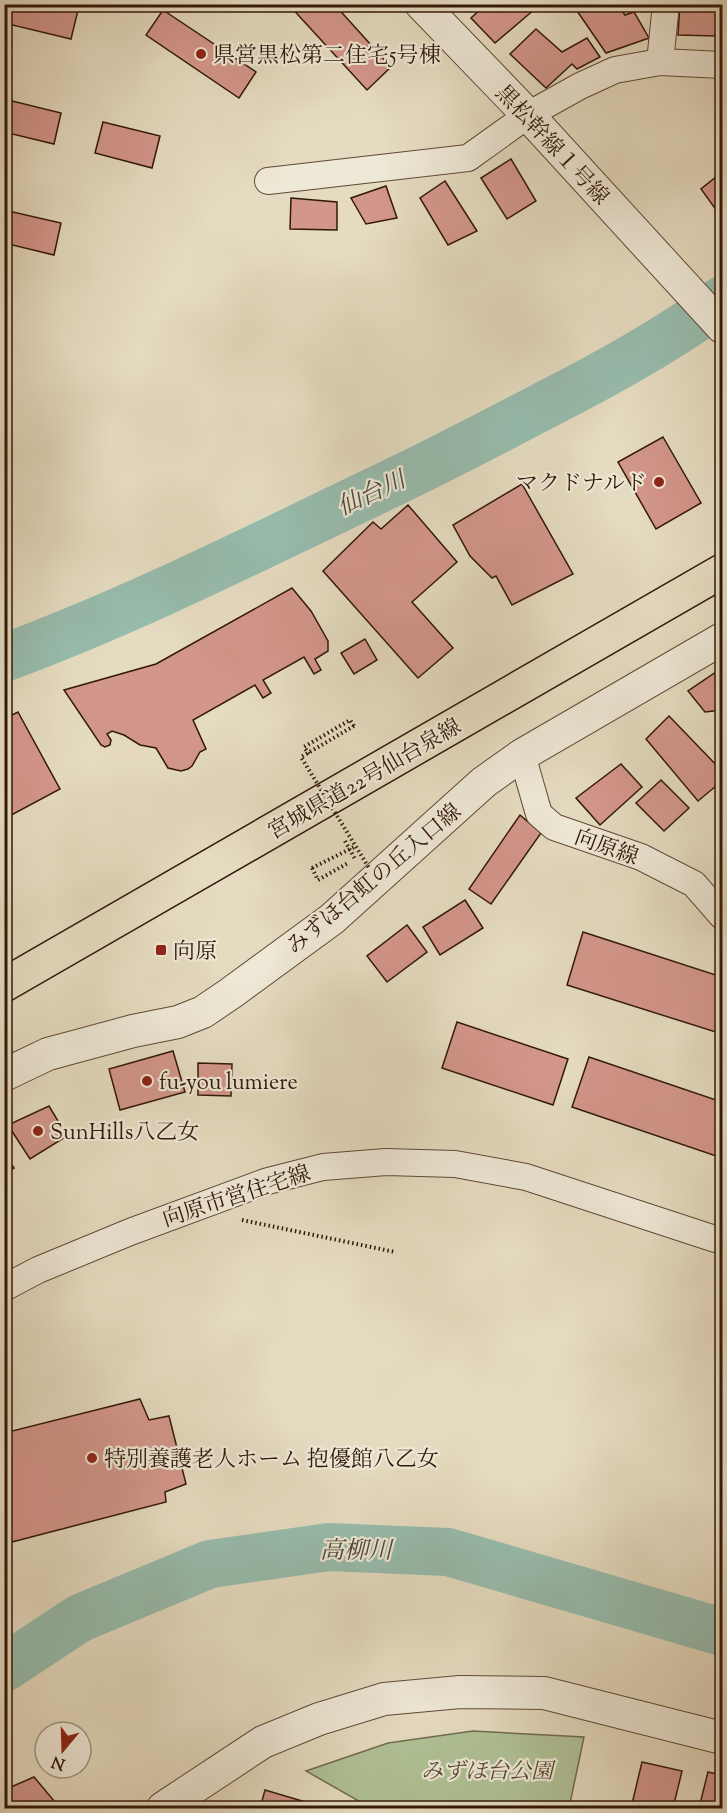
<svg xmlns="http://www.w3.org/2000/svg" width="727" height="1813" font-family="'Sorts Mill Goudy','Noto Serif JP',serif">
  <rect width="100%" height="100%" fill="#e5dbc0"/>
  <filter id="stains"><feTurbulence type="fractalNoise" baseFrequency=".00333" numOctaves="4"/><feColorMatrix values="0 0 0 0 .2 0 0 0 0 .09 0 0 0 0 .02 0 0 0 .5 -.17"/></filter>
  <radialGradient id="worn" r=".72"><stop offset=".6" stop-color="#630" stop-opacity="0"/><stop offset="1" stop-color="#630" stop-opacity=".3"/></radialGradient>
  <polygon fill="#b0c196" stroke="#716c50" stroke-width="1.5" points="473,1731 584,1737 569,1808 371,1808 306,1771 388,1743"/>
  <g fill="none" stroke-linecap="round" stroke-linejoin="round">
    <g stroke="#97bcad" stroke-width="48">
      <path d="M 4,658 C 131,611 252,550 373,492 C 432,464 490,434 547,404 C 608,373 668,340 722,300"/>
      <polyline points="4,1668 80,1618 210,1564 329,1547 448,1552 722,1632"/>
    </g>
  </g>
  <g fill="#d3968b" stroke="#321809" stroke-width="1.5">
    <polygon points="4,4 71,4 79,6 71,39 4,23"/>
    <polygon points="288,4 334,4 391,67 367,90"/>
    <polygon points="486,4 531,4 535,9 495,43 471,18"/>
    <polygon points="579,4 617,4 625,15 634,12 649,38 606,53 575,8"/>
    <polygon points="680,4 719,4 718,36 678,35"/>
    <polygon points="163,10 256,72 239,98 146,35"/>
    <polygon points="536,29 562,52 587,38 600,57 577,69 572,64 546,88 510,54"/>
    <polygon points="4,99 61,113 54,144 4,132"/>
    <polygon points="103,122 160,136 152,168 95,153"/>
    <polygon points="511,159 536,201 507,219 481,178"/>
    <polygon points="722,172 722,218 701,189"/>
    <polygon points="445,181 477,231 448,245 420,198"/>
    <polygon points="386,186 397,218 366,224 351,198"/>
    <polygon points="291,198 337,202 337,230 290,229"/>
    <polygon points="4,210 61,223 54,255 4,243"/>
    <polygon points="663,437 701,503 656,529 618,462"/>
    <polygon points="522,484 573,574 512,605 496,576 492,578 470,556 453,525"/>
    <polygon points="408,505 457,562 412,602 453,648 418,678 323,571 373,522 381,529"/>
    <polygon points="292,588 311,611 328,641 328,651 315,659 321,670 314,674 304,657 263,680 271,693 263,698 255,685 193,720 206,749 200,752 192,766 188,769 181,771 168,768 156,748 140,745 124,735 112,731 107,734 111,740 110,745 105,747 101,745 64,690 156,664"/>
    <polygon points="365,639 377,660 354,674 341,653"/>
    <polygon points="722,668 722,710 705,712 688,691"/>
    <polygon points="18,712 60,789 4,819 4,719"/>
    <polygon points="669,716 722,771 722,781 698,801 646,739"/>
    <polygon points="621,764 642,787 600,825 576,798"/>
    <polygon points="661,780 689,808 664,831 636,803"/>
    <polygon points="520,815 541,833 491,904 469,889"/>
    <polygon points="465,900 483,928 440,955 423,927"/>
    <polygon points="407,925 427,952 387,982 367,956"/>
    <polygon points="583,932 722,977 722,1034 567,985"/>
    <polygon points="457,1022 568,1059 553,1105 442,1068"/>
    <polygon points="173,1051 185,1092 120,1110 109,1069"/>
    <polygon points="589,1057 722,1102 722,1158 572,1107"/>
    <polygon points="198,1063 232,1064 231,1096 198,1095"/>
    <polygon points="49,1106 67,1136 30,1159 8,1125"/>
    <polygon points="4,1153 14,1168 4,1174"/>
    <polygon points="140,1399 149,1420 169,1416 186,1484 165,1492 166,1502 8,1543 4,1534 4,1433"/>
    <polygon points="642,1762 682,1771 673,1808 631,1808"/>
    <polygon points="708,1772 722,1775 722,1808 699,1808"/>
    <polygon points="34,1777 60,1808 4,1808 4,1790"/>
    <polygon points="265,1790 319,1806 318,1808 260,1808"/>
  </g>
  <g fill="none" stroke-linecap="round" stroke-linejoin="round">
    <defs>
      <g id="minor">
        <polyline points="660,62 666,4"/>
        <polyline points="268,181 468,158 528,115 580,86 615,70 660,62 722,65"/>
        <polyline points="522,755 539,814 554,827 641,857 694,884 722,916"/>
        <polyline points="4,1288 38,1270 130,1232 268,1181 323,1167 386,1162 455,1164 526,1177 715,1239 722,1239"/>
      </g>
      <g id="tertiary">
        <polyline points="421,4 528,115 722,327"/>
        <polyline points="4,1075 48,1054 133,1031 178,1022 203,1012 231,993 332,919 484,782 522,755 722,639"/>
        <polyline points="163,1808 263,1742 319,1719 384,1699 460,1692 544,1693 722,1738"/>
      </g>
      <polyline id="primary" points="4,985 722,571"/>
    </defs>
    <use href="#minor" stroke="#5f4937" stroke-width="28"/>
    <use href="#tertiary" stroke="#5f4937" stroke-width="34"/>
    <use href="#primary" stroke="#321809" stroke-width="36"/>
    <g stroke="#321809" stroke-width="4" stroke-dasharray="1.5 3" stroke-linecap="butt">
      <polyline points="309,754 304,747 350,720 354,726"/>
      <polyline points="345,841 355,859"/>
      <polyline points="312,868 318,880 348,863"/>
      <polyline points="242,1220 395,1252"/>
    </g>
    <use href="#minor" stroke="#eee8d6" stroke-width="26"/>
    <use href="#tertiary" stroke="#eee8d6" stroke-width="32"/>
    <use href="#primary" stroke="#e5dbc0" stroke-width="33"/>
    <g stroke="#321809" stroke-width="4" stroke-dasharray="1.5 3" stroke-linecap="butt">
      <polyline points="354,726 301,757 369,868"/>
      <polyline points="312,868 356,846"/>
    </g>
  </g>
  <g fill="#8f2418" stroke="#eee8d6" stroke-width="2">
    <circle cx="201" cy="54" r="6"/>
    <circle cx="659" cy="482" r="6"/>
    <rect x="155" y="944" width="12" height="12" rx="3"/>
    <circle cx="147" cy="1081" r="6"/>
    <circle cx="38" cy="1131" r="6"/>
    <circle cx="92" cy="1458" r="6"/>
  </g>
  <g text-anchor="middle" stroke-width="4.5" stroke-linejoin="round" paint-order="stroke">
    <g font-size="22" fill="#321809" stroke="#eee8d6" text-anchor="start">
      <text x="213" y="62">県営黒松第二住宅5号棟</text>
      <text x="647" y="490" text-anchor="end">マクドナルド</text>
      <text x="173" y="958">向原</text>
      <text x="159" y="1089">fu-you lumiere</text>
      <text x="50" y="1139">SunHills八乙女</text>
      <text x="104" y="1466">特別養護老人ホーム 抱優館八乙女</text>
    </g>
    <g font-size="22" fill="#321809" stroke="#eee8d6">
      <text transform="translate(553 144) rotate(47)" y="8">黒松幹線１号線</text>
      <text transform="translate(364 778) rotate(-30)" y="8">宮城県道22号仙台泉線</text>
      <text transform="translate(607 846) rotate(20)" y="8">向原線</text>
      <text transform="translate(373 878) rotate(-40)" y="8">みずほ台虹の丘入口線</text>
      <text transform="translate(236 1195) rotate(-18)" y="8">向原市営住宅線</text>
    </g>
    <g font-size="22" font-style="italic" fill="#584b33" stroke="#eee8d6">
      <text x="487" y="1778">みずほ台公園</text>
    </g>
    <g font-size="24" font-style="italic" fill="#50493a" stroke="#eee8d6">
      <text transform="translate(371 493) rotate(-25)" y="8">仙台川</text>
      <text x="356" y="1558">高柳川</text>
    </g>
  </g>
  <rect width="727" height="1813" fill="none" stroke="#e5dbc0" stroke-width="24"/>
  <rect x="6" y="6" width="715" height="1801" fill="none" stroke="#321809" stroke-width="3"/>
  <rect x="12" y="12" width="703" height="1789" fill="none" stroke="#321809" stroke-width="1.5"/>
  <g transform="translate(63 1750) rotate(199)"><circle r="28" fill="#eee8d6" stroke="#a39584" stroke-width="1.5"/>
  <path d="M0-4.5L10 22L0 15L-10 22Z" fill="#8f2418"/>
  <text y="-9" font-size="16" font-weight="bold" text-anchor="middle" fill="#321809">N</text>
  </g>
  <rect width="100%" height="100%" filter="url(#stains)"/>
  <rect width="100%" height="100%" fill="url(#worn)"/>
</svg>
